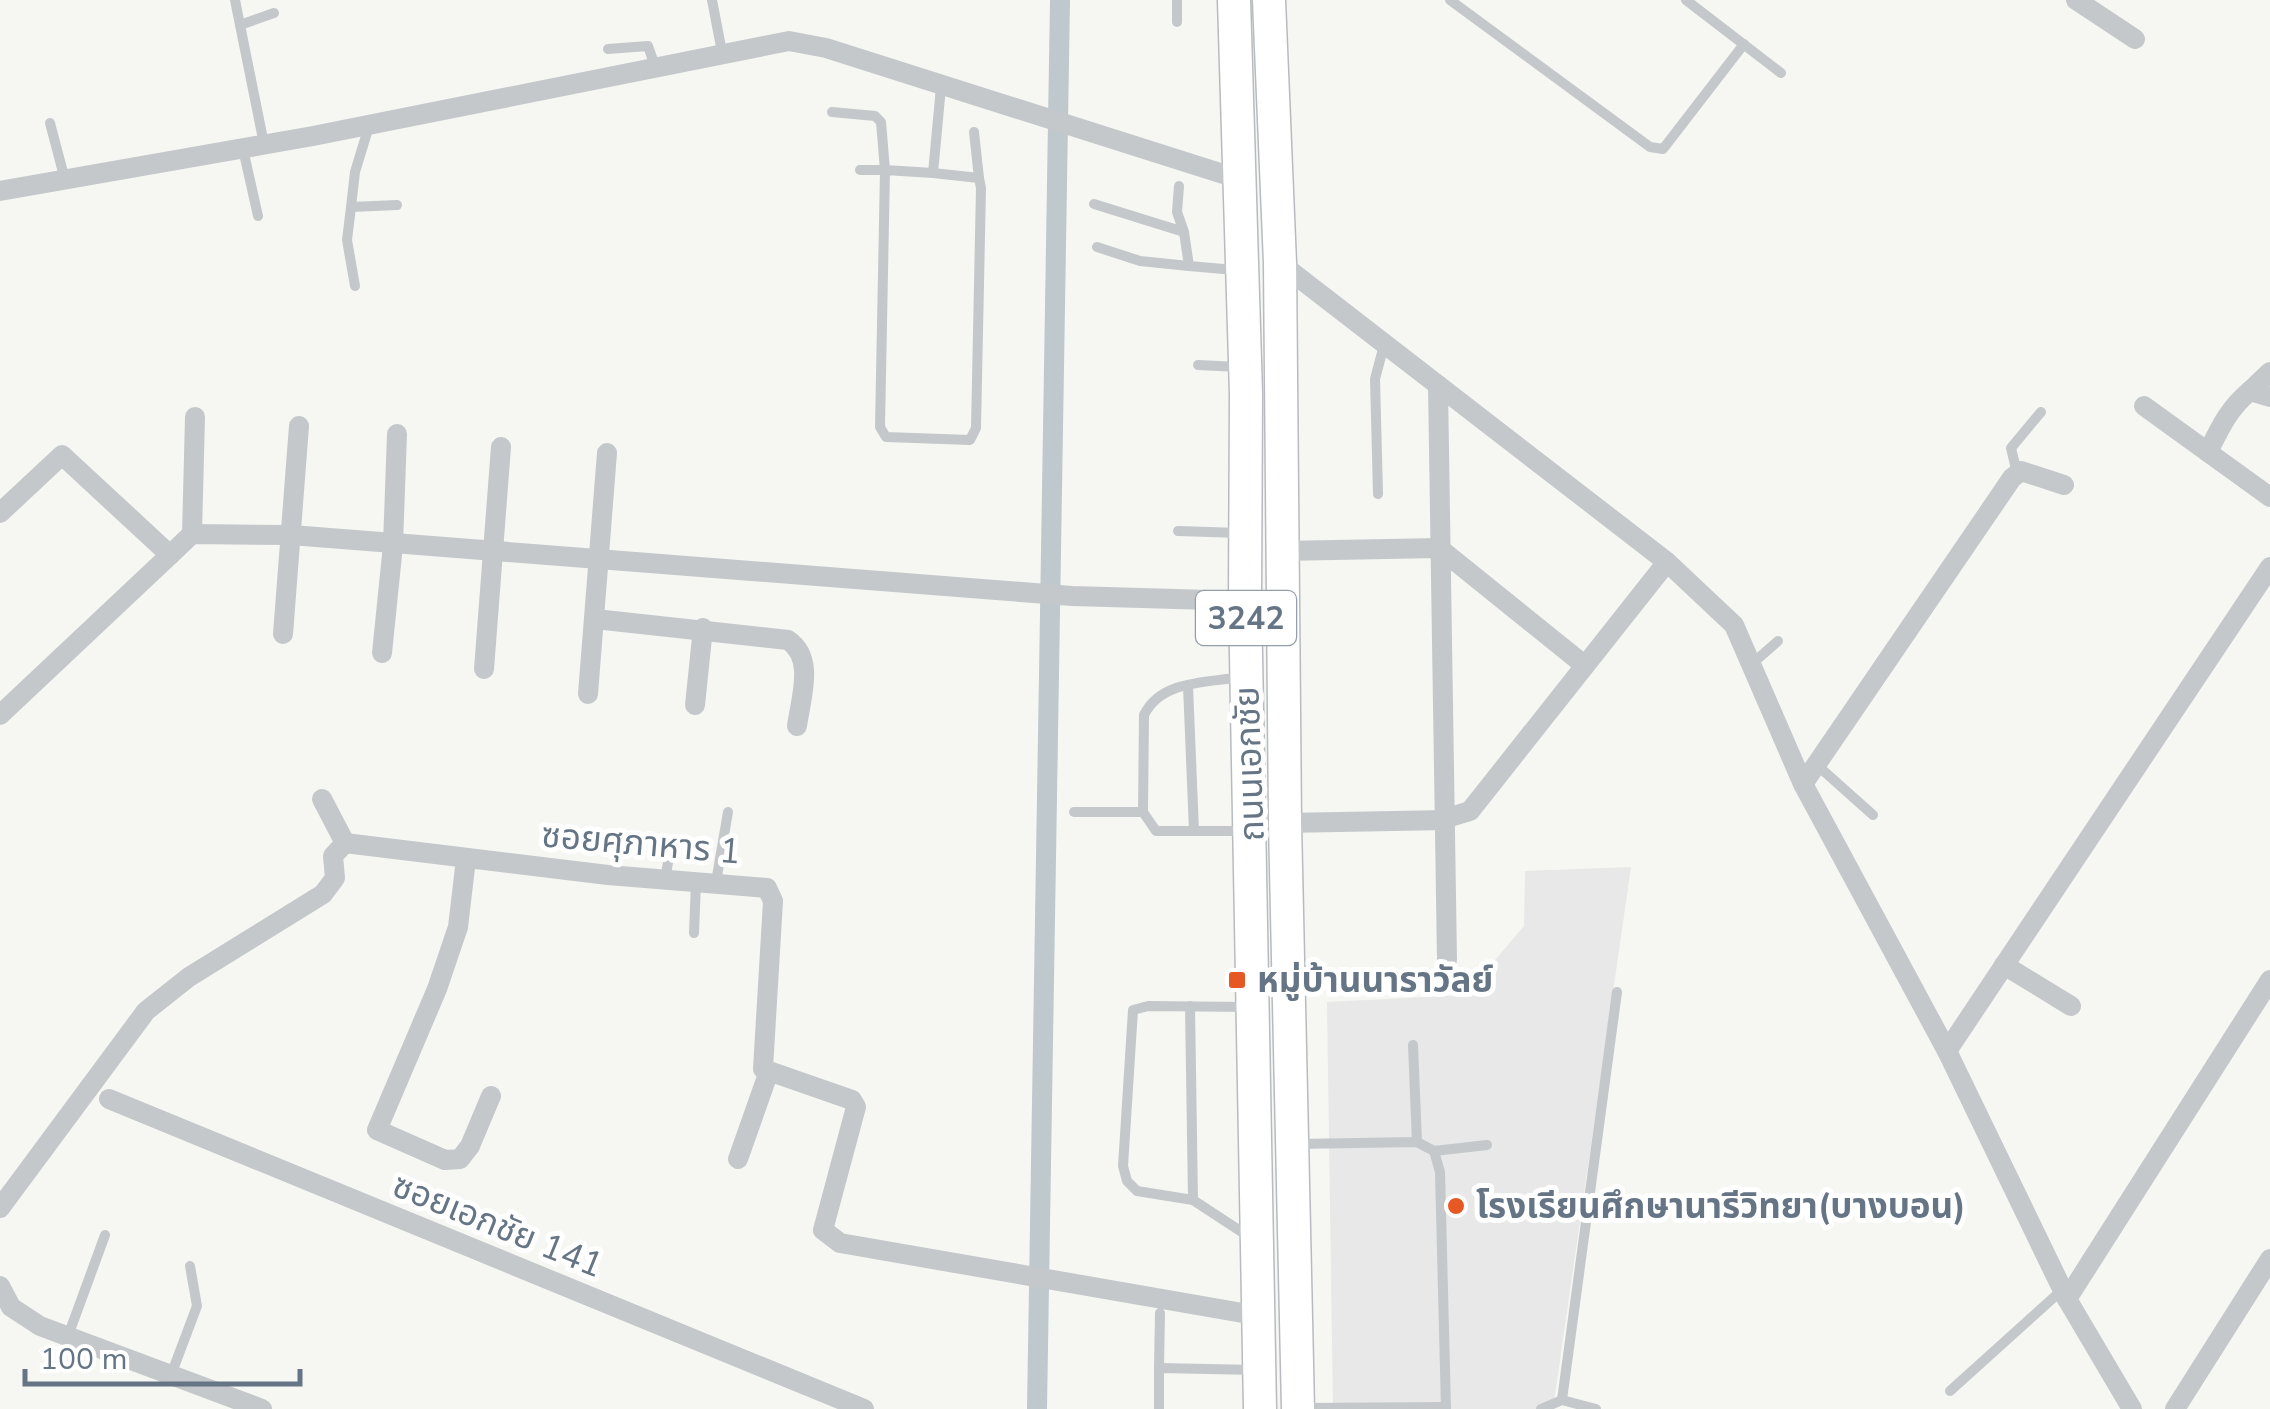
<svg xmlns="http://www.w3.org/2000/svg" width="2270" height="1409" font-family="'Nunito Sans','Noto Sans Thai',sans-serif">
  <rect width="100%" height="100%" fill="#f6f7f3"/>
  <polygon fill="#e7e8e7" points="1631,867 1553,1409 1333,1409 1327,1002 1465,995 1524,926 1525,871"/>
  <g fill="none" stroke-linecap="round" stroke-linejoin="round">
    <polyline stroke="#bec8cd" stroke-width="20" points="1037,1409 1060,0"/>
    <defs>
      <g id="primary">
        <polyline points="1234,0 1246,394 1245,601 1260,1409"/>
        <polyline points="1269,0 1280,263 1285,823 1298,1409"/>
      </g>
    </defs>
    <use href="#primary" stroke="#b7bbbf" stroke-width="35"/>
    <g stroke="#c4c8cb" stroke-width="10">
      <polyline points="235,0 264,144"/>
      <polyline points="712,0 722,52"/>
      <polyline points="1177,0 1177,22"/>
      <polyline points="1450,0 1650,147 1663,149 1744,44"/>
      <polyline points="1686,0 1781,73"/>
      <polyline points="240,25 274,13"/>
      <polyline points="608,49 648,46 655,66"/>
      <polyline points="832,112 875,116 881,122 885,170 860,170"/>
      <polyline points="50,123 65,180"/>
      <polyline points="369,126 355,172 351,207 397,205"/>
      <polyline points="974,132 979,178"/>
      <polyline points="243,149 258,216"/>
      <polyline points="933,173 885,170 880,427 886,437 970,440 976,428 981,188 979,178 933,173 941,87"/>
      <polyline points="1179,186 1177,212 1184,232"/>
      <polyline points="1094,204 1184,232 1189,266 1235,270"/>
      <polyline points="351,207 347,240 355,286"/>
      <polyline points="1097,247 1140,261 1189,266"/>
      <polyline points="1198,365 1239,367"/>
      <polyline points="2017,473 2011,448 2041,412"/>
      <polyline points="1378,494 1375,379 1384,345"/>
      <polyline points="1178,531 1240,533"/>
      <polyline points="1754,662 1778,641"/>
      <path d="M 1241,677 C 1206,683 1161,680 1144,715 L 1143,812 L 1156,831 L 1243,831"/>
      <polyline points="1188,686 1194,831"/>
      <polyline points="1817,765 1873,815"/>
      <polyline points="1074,812 1143,812"/>
      <polyline points="665,879 671,846"/>
      <polyline points="716,882 728,812"/>
      <polyline points="694,933 696,882"/>
      <polyline points="1190,1006 1193,1200"/>
      <polyline points="1248,1007 1148,1006 1133,1010 1123,1166 1127,1181 1137,1191 1193,1200 1251,1238"/>
      <polyline points="1413,1045 1417,1142"/>
      <polyline points="1296,1144 1417,1142 1434,1151 1440,1172 1446,1409"/>
      <polyline points="1434,1151 1487,1145"/>
      <polyline points="68,1336 105,1235"/>
      <polyline points="1159,1368 1160,1313"/>
      <polyline points="171,1375 197,1306 190,1266"/>
      <polyline points="1950,1391 2062,1290"/>
      <polyline points="1562,1400 1617,992"/>
      <polyline points="1304,1408 1446,1407"/>
      <polyline points="1159,1409 1159,1368 1257,1370"/>
      <polyline points="1541,1409 1562,1400 1596,1409"/>
    </g>
    <g stroke="#c4c8cb" stroke-width="20">
      <polyline points="2076,0 2135,39"/>
      <polyline points="0,191 313,136 789,41 826,48 1239,179"/>
      <polyline points="1280,263 1667,562 1734,625 1803,784 1947,1051 2067,1299 2132,1409"/>
      <polyline points="1438,385 1447,960"/>
      <polyline points="2250,391 2270,372"/>
      <polyline points="2144,406 2270,497"/>
      <path d="M 2208,452 C 2220,428 2229,408 2250,391 L 2270,397"/>
      <polyline points="0,513 62,455 170,555 0,715"/>
      <polyline points="192,534 195,417"/>
      <polyline points="1282,551 1439,548 1583,664"/>
      <polyline points="170,555 192,534 291,535 1072,596 1245,601"/>
      <path d="M 595,619 L 788,640 C 815,658 801,697 797,726"/>
      <polyline points="283,634 299,426"/>
      <polyline points="382,653 393,545 397,434"/>
      <polyline points="484,669 501,447"/>
      <polyline points="588,694 607,453"/>
      <polyline points="695,705 703,628"/>
      <polyline points="1803,784 2012,478 2021,471 2064,485"/>
      <polyline points="322,799 345,843"/>
      <polyline points="1447,818 1470,811 1667,562"/>
      <polyline points="1285,823 1447,820"/>
      <polyline points="345,843 608,875 767,888 773,901 763,1069 852,1100 856,1107 823,1230 840,1243 1260,1316"/>
      <polyline points="466,859 458,927 437,989 377,1130 445,1160 460,1159 470,1146 491,1096"/>
      <polyline points="2004,965 2071,1006"/>
      <polyline points="1947,1051 2270,567"/>
      <polyline points="109,1099 864,1409"/>
      <polyline points="738,1159 768,1074"/>
      <polyline points="0,1208 146,1011 189,977 323,894 335,878 333,856 345,843"/>
      <polyline points="0,1286 11,1307 40,1326 262,1409"/>
      <polyline points="2067,1299 2270,980"/>
      <polyline points="2175,1409 2270,1259"/>
    </g>
    <use href="#primary" stroke="#fff" stroke-width="32"/>
  </g>
  <g fill="#e65924" stroke="#fff" stroke-width="4">
    <rect x="1227" y="970" width="20" height="20" rx="5"/>
    <circle cx="1456" cy="1206" r="10"/>
  </g>
  <g text-anchor="middle" stroke-width="10" stroke-linejoin="round" paint-order="stroke">
    <rect fill="#fff" stroke="#939eaa" stroke-width="2.5" x="1196" y="591" width="100" height="54" rx="8"/>
    <g font-size="32" font-weight="bold" fill="#657585">
      <text x="1246" y="629">3242</text>
    </g>
    <g font-size="35" fill="#657585" stroke="#fff">
      <text transform="translate(1249 764) rotate(-92)" y="12">ถนนเอกชัย</text>
      <text transform="translate(641 843) rotate(5)" y="12">ซอยศุภาหาร 1</text>
      <text transform="translate(498 1225) rotate(22)" y="12">ซอยเอกชัย 141</text>
    </g>
    <g font-size="35" font-weight="bold" fill="#657585" stroke="#fff" text-anchor="start">
      <text x="1257" y="992">หมู่บ้านนาราวัลย์</text>
      <text x="1476" y="1218">โรงเรียนศึกษานารีวิทยา(บางบอน)</text>
    </g>
  </g>
  <path d="M25 1369v15h275v-15" fill="none" stroke="#657585" stroke-width="5"/>
  <text x="40" y="1369" font-size="30" fill="#657585" stroke="#ffffff" stroke-width="8" paint-order="stroke">100 m</text>
</svg>
